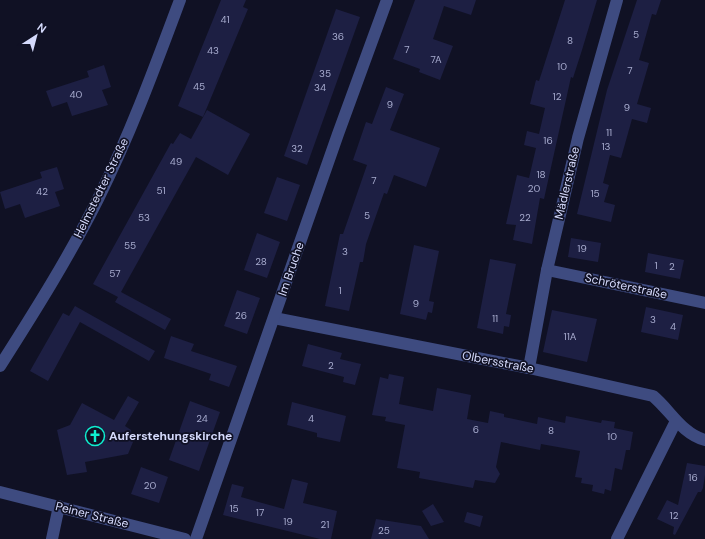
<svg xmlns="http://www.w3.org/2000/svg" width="705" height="539" font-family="'DM Sans',sans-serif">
  <rect width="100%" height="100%" fill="#101124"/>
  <g fill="#1d1f43">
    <polygon points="221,0 246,0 243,7 248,9 203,117 178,106"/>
    <polygon points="415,0 476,0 471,15 444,6 433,39 453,46 440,80 419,72 420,69 393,59"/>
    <polygon points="565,0 597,0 582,50 573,78 571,77 544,199 540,198 532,244 513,240 516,225 506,224 517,175 529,178 536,148 524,145 527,131 539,134 545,108 530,104 536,80 539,81"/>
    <polygon points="637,0 661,0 656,15 652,14 639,60 649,63 637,104 651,108 647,123 632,119 621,158 610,155 603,183 609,185 604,202 615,205 611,222 577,214 607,90"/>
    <polygon points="336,9 360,17 307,165 284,156"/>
    <polygon points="104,65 111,87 102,90 108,105 72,116 67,102 52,107 46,91 89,77 87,71"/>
    <polygon points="386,87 404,94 390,130 440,148 426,187 394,175 387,194 384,193 366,244 363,262 360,262 349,311 325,306 340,234 343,234 367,165 353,160 366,122 372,124"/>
    <polygon points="207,110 250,134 228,175 196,157 121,292 171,319 165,330 115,302 118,297 93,284 171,143 173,144 180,133 191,139"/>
    <polygon points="57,167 64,189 55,192 60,206 25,218 20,204 5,209 0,192 42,178 40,172"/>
    <polygon points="277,177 300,185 287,221 264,213"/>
    <polygon points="257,233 280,242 267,278 244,270"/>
    <polygon points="571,238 601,243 598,262 568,257"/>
    <polygon points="414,245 439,251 429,301 434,302 432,313 428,312 426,320 400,314"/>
    <polygon points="648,253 684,260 680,279 645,272"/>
    <polygon points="490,259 516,264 506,314 511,315 509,327 504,326 503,334 477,328"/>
    <polygon points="237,290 260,298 247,334 224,326"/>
    <polygon points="75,306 155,351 149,361 80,322 48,381 30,371 63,313 69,316"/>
    <polygon points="646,307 683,315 678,340 641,332"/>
    <polygon points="552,310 597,319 587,362 543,352"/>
    <polygon points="171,336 194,344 191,351 237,366 229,387 209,380 211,374 164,358"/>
    <polygon points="308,344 342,353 340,359 361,364 355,385 343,382 344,377 302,366"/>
    <polygon points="389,374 404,377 399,404 433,411 437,388 471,395 467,419 488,423 490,411 504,414 504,417 537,424 538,417 565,423 566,416 601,423 602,420 615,422 614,428 633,432 630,450 626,450 622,470 615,468 611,491 605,489 604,494 592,491 593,485 581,483 582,478 575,477 580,451 541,444 540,450 501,442 496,467 500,474 495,483 475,480 473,488 419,478 420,472 397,468 405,425 385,421 386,417 372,415 380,377 388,379"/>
    <polygon points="128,396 139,402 125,426 131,430 133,442 128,454 85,462 87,472 67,475 57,430 70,425 82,403 114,420"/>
    <polygon points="190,401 220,412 199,471 169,460"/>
    <polygon points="292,402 346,416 340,442 317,437 317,433 287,425"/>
    <polygon points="687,463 705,466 705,475 703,488 701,492 698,492 675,535 673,534 674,527 657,519 667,500 678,505"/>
    <polygon points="141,467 168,477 159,503 131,494"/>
    <polygon points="292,479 308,483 303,503 337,511 331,539 320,539 223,515 232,484 244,487 241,497 284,509"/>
    <polygon points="433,504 444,522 431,526 422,511"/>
    <polygon points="467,512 483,516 480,527 464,522"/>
    <polygon points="376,519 421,526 429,539 371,539"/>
  </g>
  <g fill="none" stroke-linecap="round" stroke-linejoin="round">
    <g stroke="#3e4b80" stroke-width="12">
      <polyline points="547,270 705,303"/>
      <path d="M 274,318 L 529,368 L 653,396 C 670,410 682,434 705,440"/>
      <path d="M 0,366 C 35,311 69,257 98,199 C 130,135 155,67 180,0"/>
      <polyline points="529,368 547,270 578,138 617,0"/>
      <polyline points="0,492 185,539"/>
      <polyline points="52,539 59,506"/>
      <polyline points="196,539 338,134 387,0"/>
      <polyline points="617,539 676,421"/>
    </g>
  </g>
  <defs>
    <symbol id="church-ring" viewBox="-11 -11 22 22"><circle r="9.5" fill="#101124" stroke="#0fefd0" stroke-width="1.5"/><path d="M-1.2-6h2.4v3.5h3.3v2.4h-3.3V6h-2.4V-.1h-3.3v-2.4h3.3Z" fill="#0fefd0"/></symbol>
  </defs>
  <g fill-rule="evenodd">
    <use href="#church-ring" x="84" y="425" width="22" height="22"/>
  </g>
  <g text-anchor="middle" stroke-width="3.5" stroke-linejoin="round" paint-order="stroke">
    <g font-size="10" fill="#a7abce">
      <text x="225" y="23">41</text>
      <text x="636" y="38">5</text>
      <text x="338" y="40">36</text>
      <text x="570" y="44">8</text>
      <text x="407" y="53">7</text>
      <text x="213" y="54">43</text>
      <text x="436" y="63">7A</text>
      <text x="562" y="70">10</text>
      <text x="630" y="74">7</text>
      <text x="325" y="77">35</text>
      <text x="199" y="90">45</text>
      <text x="320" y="91">34</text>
      <text x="76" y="98">40</text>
      <text x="557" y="100">12</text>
      <text x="390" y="108">9</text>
      <text x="627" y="111">9</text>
      <text x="609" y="136">11</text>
      <text x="548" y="144">16</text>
      <text x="606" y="150">13</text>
      <text x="297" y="152">32</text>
      <text x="176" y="165">49</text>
      <text x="541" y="178">18</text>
      <text x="374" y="184">7</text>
      <text x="534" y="192">20</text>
      <text x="161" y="194">51</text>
      <text x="42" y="195">42</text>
      <text x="595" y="197">15</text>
      <text x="367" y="219">5</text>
      <text x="144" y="221">53</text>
      <text x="525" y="221">22</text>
      <text x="130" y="249">55</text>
      <text x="582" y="252">19</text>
      <text x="345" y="255">3</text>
      <text x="261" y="265">28</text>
      <text x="656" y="269">1</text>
      <text x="672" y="270">2</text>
      <text x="115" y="277">57</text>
      <text x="340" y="294">1</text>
      <text x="416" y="307">9</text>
      <text x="241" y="319">26</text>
      <text x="495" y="322">11</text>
      <text x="653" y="323">3</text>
      <text x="673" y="330">4</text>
      <text x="570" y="340">11A</text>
      <text x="331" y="369">2</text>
      <text x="202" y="422">24</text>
      <text x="311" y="422">4</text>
      <text x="476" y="433">6</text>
      <text x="551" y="434">8</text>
      <text x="612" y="440">10</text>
      <text x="693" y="481">16</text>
      <text x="150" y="489">20</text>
      <text x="234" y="512">15</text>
      <text x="260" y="516">17</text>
      <text x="674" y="519">12</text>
      <text x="288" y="525">19</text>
      <text x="325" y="528">21</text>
      <text x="384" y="534">25</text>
    </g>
    <g font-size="12" fill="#d5dafc" stroke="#101124">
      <text transform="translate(567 183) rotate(-77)" y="4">Mädlerstraße</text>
      <text transform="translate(101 188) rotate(-64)" y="4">Helmstedter Straße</text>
      <text transform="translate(291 269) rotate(-71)" y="4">Im Bruche</text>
      <text transform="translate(626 286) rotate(12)" y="4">Schröterstraße</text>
      <text transform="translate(498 362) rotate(11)" y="4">Olbersstraße</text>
      <text transform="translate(92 515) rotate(14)" y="4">Peiner Straße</text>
    </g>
    <g font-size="12" font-weight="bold" fill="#d5dafc" stroke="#101124" text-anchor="start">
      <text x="109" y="440">Auferstehungskirche</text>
    </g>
  </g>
  <g transform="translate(36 36) rotate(36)" stroke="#101124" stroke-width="3" paint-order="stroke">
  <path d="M0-3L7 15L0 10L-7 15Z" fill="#d5dafc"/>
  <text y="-6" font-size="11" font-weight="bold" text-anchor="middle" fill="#d5dafc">N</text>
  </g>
</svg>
